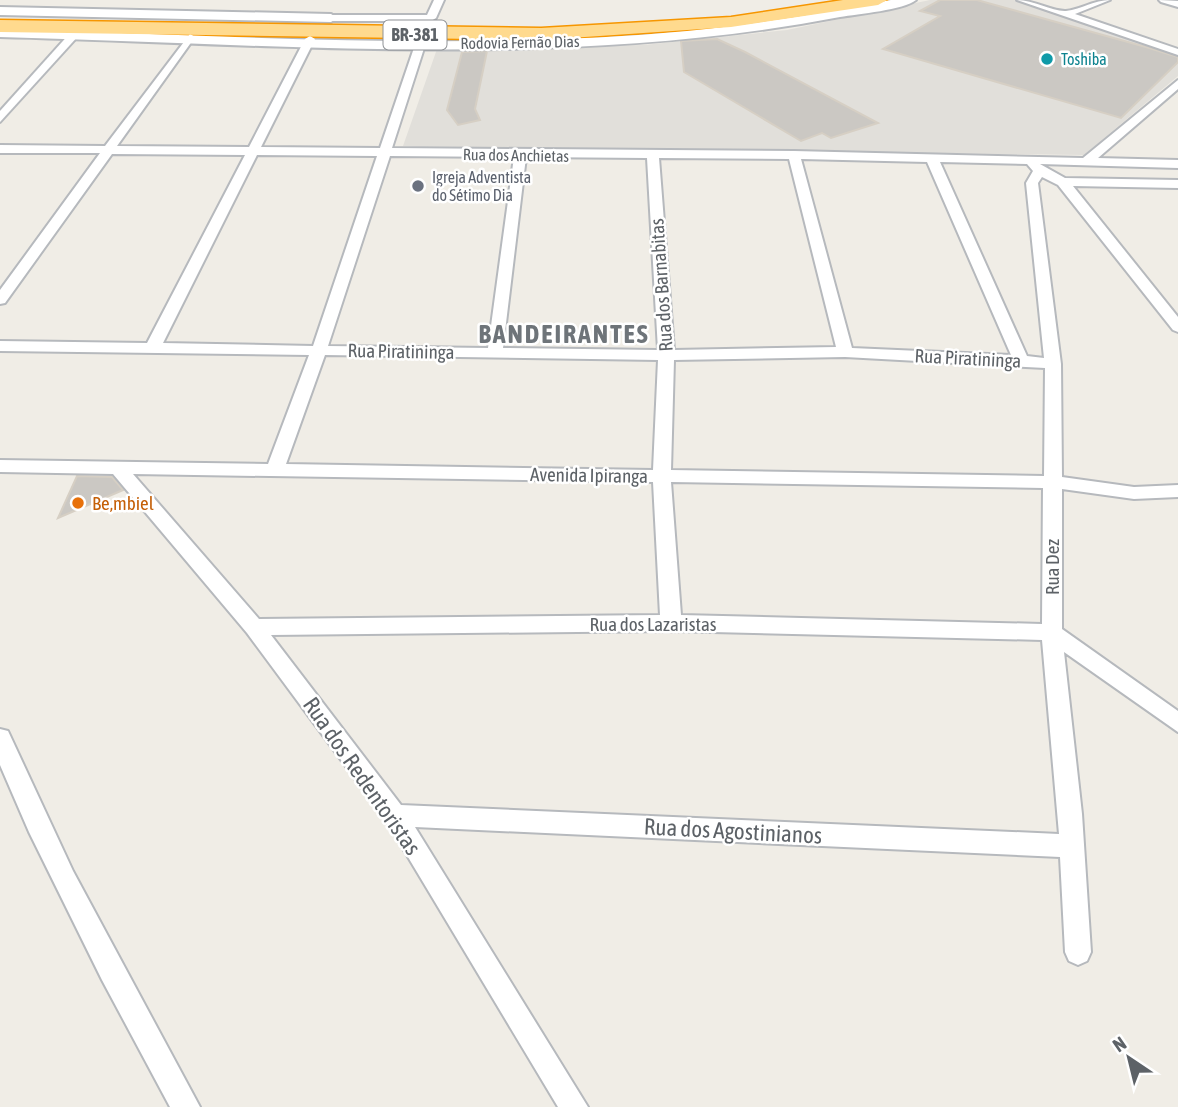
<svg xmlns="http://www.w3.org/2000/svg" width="1178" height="1107" font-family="'Asap Condensed',sans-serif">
  <rect width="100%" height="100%" fill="#f0ede6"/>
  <polygon fill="#e1dfda" points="930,0 1014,0 1178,55 1178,76 1084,155 403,146 437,49 644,45 787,30"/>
  <g fill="#cbc8c3" stroke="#d6cfc4" stroke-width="2">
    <polygon points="940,0 977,0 1146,47 1178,57 1178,62 1121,118 883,49 940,16 920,11"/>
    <polygon points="717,39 745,52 878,123 831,138 822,133 801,141 684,72 681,41"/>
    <polygon points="487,51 475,109 480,120 458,125 447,110 462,52"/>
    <polygon points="77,476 112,477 123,490 58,518"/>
  </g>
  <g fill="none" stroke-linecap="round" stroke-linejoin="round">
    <defs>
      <g id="minor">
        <polygon points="434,0 444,0 436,18 431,21 331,21 326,18 331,15 427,15"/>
        <path d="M 1017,0 C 1034,0 1053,12 1066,11 C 1082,9 1094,0 1110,0 L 1075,14 L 1178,49 L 1178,55 Z"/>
        <polygon points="1159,0 1178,1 1178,7 1161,2"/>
        <polygon points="71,32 80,34 0,122 0,111"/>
        <path d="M 190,34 L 195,37 L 117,146 L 249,147 L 305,39 L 310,36 L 315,39 L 261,147 L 380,148 L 416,42 L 421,39 L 426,42 L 392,148 L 794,151 L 1083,158 L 1178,80 L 1178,89 L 1098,158 L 1178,160 L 1178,168 L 1040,164 L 1065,178 L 1178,180 L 1178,188 L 1073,186 L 1178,317 L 1178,332 L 1173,330 L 1058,185 L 1042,177 L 1038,183 L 1061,364 L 1062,477 L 1134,487 L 1178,485 L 1178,497 L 1134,499 L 1062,489 L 1062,629 L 1178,711 L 1178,732 L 1064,652 L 1082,814 L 1091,952 L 1087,961 L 1078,965 L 1069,961 L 1065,952 L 1060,857 L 415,827 L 588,1107 L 558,1107 L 387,822 L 247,633 L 113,474 L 0,472 L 0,460 L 268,464 L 309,355 L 0,351 L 0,341 L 147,343 L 245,155 L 112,154 L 5,303 L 0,304 L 0,290 L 100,153 L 0,153 L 0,145 L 105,146 ZM 257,155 L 377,156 L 313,346 L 163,343 ZM 390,156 L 514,157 L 488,348 L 328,346 ZM 526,157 L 647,158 L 658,350 L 503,348 ZM 659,158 L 789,159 L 836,347 L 674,350 ZM 801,159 L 927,162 L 1011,355 L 852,348 ZM 940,162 L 1027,164 L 1033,171 L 1026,183 L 1044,358 L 1027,356 ZM 325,355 L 658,360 L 653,470 L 286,464 ZM 845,357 L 1045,368 L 1044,476 L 671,470 L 674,360 ZM 133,474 L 653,482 L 660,615 L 259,619 ZM 671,482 L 1043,488 L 1042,624 L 681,615 ZM 671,631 L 1042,640 L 1059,834 L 401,805 L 271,635 Z"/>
        <polygon points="0,729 8,731 73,871 200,1107 170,1107 102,980 29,832 0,765"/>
      </g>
      <g id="tertiary">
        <path d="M 891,0 L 916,0 C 904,10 858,14 840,17 C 564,70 278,44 0,37 L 0,29 C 228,35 459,52 687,31 C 755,24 823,13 891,0 Z"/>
        <polygon points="0,7 331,14 337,18 331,22 0,15"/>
      </g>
      <polygon id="motorway" points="843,0 887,0 878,5 731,27 541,40 0,32 0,20 541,28 731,17"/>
    </defs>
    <use href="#minor" stroke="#b6b9bd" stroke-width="4"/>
    <use href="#tertiary" stroke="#b6b9bd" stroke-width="4"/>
    <use href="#motorway" stroke="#f69600" stroke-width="3"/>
    <use href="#minor" fill="#fff" fill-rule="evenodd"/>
    <use href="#tertiary" fill="#fff" fill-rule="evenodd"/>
    <use href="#motorway" fill="#ffda8e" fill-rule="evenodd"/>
  </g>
  <circle fill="#0f9aa8" stroke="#fff" stroke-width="2.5" cx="1047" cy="59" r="7"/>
  <circle fill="#6b7280" stroke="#fff" stroke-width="2.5" cx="418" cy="186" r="7"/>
  <circle fill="#e8710a" stroke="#fff" stroke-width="2.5" cx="78" cy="503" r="7"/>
  <g text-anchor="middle" stroke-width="5" stroke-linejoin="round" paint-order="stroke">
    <g font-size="16" fill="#5d6267" stroke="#fff">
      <text transform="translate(520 42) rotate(-1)" y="6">Rodovia Fernão Dias</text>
      <text transform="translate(516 155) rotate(1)" y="6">Rua dos Anchietas</text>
    </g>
    <g font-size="16" fill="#0d838f" stroke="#fff" text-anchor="start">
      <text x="1061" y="65">Toshiba</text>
    </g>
    <g font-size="16" fill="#5b616d" stroke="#fff" text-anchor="start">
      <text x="432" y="183">Igreja Adventista<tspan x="432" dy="18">do Sétimo Dia</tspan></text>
    </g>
    <rect fill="#fff" stroke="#8e9195" stroke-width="2" x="383.5" y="20.5" width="63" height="29" rx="5"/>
    <g font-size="18" font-weight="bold" fill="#5d6267">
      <text x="415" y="41">BR-381</text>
    </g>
    <g font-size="19" fill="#5d6267" stroke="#fff">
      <text transform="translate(661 285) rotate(-94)" y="7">Rua dos Barnabitas</text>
      <text transform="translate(401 351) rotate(1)" y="7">Rua Piratininga</text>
      <text transform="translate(968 358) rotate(3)" y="7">Rua Piratininga</text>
      <text transform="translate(589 475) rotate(1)" y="7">Avenida Ipiranga</text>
      <text transform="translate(1052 567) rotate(-90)" y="7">Rua Dez</text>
      <text x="653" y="631">Rua dos Lazaristas</text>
    </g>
    <g font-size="19" fill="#c56008" stroke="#fff" text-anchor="start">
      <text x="92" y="510">Be,mbiel</text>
    </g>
    <g font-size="23" fill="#5d6267" stroke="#fff">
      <text transform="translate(362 776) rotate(55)" y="8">Rua dos Redentoristas</text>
      <text transform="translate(733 831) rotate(3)" y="8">Rua dos Agostinianos</text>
    </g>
    <g font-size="26" font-weight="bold" letter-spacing="2" fill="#6e7479" stroke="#fff">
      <text x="564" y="343">BANDEIRANTES</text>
    </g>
  </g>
  <g transform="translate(1129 1058) rotate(325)" stroke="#ffffff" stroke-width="5" paint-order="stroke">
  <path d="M0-5L12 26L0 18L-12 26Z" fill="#5d6267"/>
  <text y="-10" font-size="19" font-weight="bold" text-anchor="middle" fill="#5d6267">N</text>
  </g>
</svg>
